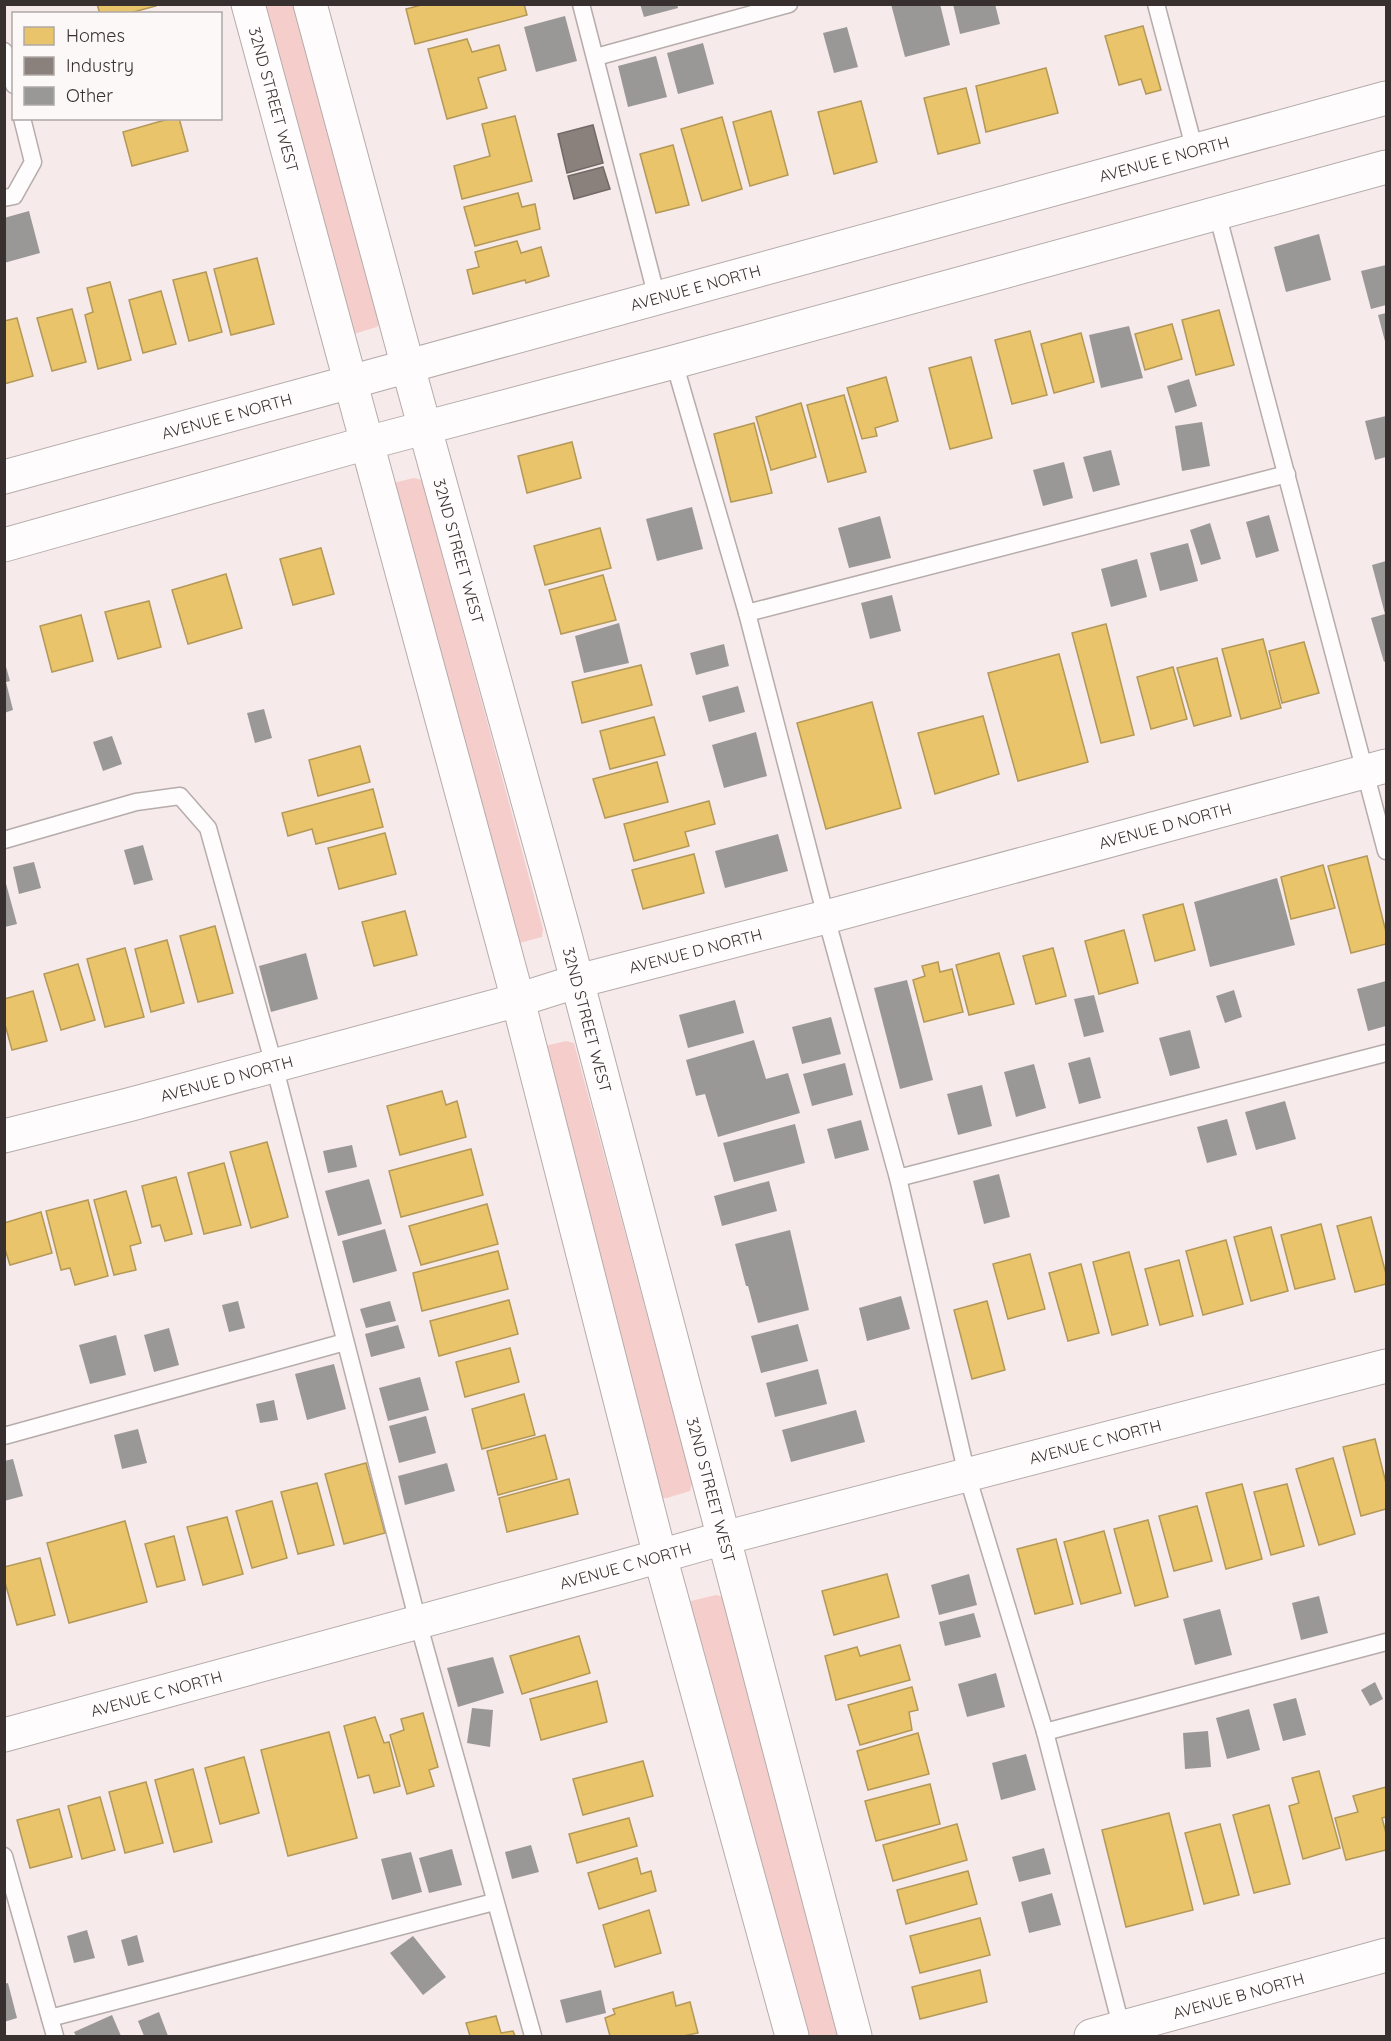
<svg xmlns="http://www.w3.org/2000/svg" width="1391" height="2041" font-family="Quicksand,sans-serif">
  <rect width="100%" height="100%" fill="#f6eaea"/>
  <g fill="#f5cecc">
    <polygon points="256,5 293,5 380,323 377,327 347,336"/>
    <polygon points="414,478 422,480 543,929 542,937 512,945 389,484"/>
    <polygon points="566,1041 574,1043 692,1482 690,1491 667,1498 662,1498 541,1047"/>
    <polygon points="716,1595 723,1597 842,2036 805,2036 688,1606 691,1601"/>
  </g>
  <g fill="#e9c46a" stroke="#b49858" stroke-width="1.5">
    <polygon points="97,4 156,4 156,6 126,14 100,14"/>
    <polygon points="425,4 524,4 527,15 415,44 406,9"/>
    <polygon points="1143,26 1161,90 1146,94 1141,79 1119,85 1105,36"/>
    <polygon points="467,39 472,52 499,45 506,70 478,78 487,108 447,119 428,49"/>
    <polygon points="1046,68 1058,113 986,132 976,86"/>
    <polygon points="966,88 980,143 938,154 924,98"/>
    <polygon points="861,101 877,162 834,174 818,112"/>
    <polygon points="771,111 788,175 750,186 733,122"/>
    <polygon points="515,116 532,181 462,199 454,166 490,156 482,124"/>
    <polygon points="722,117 742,189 702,201 681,129"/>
    <polygon points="172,118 179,118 188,151 132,166 123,132"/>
    <polygon points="673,145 689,205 656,213 640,154"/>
    <polygon points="518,193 522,207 535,204 540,229 475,246 464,207"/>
    <polygon points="517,241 521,253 541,247 549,276 526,283 525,280 473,294 467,270 479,267 475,252"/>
    <polygon points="257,258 274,324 231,335 214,269"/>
    <polygon points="206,272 222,332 189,341 173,280"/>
    <polygon points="110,282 131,360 98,369 85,315 93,312 87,288"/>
    <polygon points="161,291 176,344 143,353 129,300"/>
    <polygon points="72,309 86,362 52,371 37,318"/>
    <polygon points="1219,310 1234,365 1196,375 1182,320"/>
    <polygon points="17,318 33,376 4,384 4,321"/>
    <polygon points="1172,324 1182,359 1145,370 1135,334"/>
    <polygon points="1030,331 1047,395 1012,404 995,340"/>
    <polygon points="1081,333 1094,382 1054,393 1041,344"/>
    <polygon points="971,357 992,438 950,449 929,368"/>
    <polygon points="886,377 898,421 875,428 877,436 862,439 847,388"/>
    <polygon points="844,395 866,472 828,482 807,405"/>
    <polygon points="801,403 816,457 771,470 756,417"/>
    <polygon points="754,423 772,493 731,502 714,434"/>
    <polygon points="572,442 581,478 527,493 518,456"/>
    <polygon points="600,528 611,568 545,585 534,546"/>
    <polygon points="321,548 334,594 293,605 280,559"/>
    <polygon points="226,574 242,628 188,644 172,590"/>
    <polygon points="603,575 616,620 561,634 549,590"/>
    <polygon points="149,601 161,647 118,659 105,612"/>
    <polygon points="81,615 93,661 52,672 40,626"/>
    <polygon points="1106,624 1134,735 1101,743 1072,633"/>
    <polygon points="1263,639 1281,708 1241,719 1222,649"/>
    <polygon points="1304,642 1319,693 1282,703 1269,651"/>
    <polygon points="1059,654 1088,762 1018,781 988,673"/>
    <polygon points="1217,658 1231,716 1194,726 1177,668"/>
    <polygon points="641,665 652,705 582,723 572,682"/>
    <polygon points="1173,667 1187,719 1151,729 1137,677"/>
    <polygon points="872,702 901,808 826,829 797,723"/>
    <polygon points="983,716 999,774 935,794 918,733"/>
    <polygon points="654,717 665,755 610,769 600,731"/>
    <polygon points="360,746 370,782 318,796 309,760"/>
    <polygon points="657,762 668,802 605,818 593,779"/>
    <polygon points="373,789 383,827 316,844 312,829 288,836 282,813"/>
    <polygon points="709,801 715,824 685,832 689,846 634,861 624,824"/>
    <polygon points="385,833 396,874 339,889 328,848"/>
    <polygon points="694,854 704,893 643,909 632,870"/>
    <polygon points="1367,856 1386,932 1386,944 1351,953 1328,866"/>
    <polygon points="1323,865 1335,908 1291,919 1281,877"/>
    <polygon points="1183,904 1195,950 1155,961 1143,915"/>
    <polygon points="405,911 417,955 374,966 362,922"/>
    <polygon points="215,926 233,993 198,1002 180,936"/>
    <polygon points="1124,930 1138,983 1099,994 1085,941"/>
    <polygon points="167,940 184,1003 151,1012 135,949"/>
    <polygon points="125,948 144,1017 105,1027 87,959"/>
    <polygon points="1053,948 1066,996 1036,1004 1023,956"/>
    <polygon points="999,953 1014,1004 969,1015 956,965"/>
    <polygon points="938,962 940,972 952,969 963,1012 924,1022 913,980 925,976 922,966"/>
    <polygon points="78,964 95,1020 61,1030 44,974"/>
    <polygon points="33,991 47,1041 12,1050 4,1021 4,999"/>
    <polygon points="442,1091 446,1105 457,1101 466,1137 400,1155 387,1106"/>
    <polygon points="267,1142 288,1217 251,1228 230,1152"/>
    <polygon points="471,1149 483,1195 401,1217 389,1171"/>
    <polygon points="224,1163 241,1225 204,1234 188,1173"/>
    <polygon points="176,1177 192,1234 165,1241 160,1225 152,1227 142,1186"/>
    <polygon points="126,1191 141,1243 130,1246 136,1270 114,1275 94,1200"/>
    <polygon points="88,1200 108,1276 75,1285 70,1268 61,1270 46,1211"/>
    <polygon points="487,1204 498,1244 421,1265 409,1226"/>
    <polygon points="41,1212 52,1253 10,1265 4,1246 4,1223"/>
    <polygon points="1371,1217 1386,1274 1386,1284 1355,1292 1337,1226"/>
    <polygon points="1321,1224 1335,1279 1295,1289 1281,1235"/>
    <polygon points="1271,1227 1288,1291 1251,1301 1234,1237"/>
    <polygon points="1226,1240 1243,1304 1203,1315 1186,1251"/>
    <polygon points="498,1251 508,1289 422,1311 413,1273"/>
    <polygon points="1129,1252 1148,1325 1112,1335 1093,1262"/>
    <polygon points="1030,1254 1045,1309 1008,1319 993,1264"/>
    <polygon points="1179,1260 1193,1316 1160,1325 1145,1269"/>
    <polygon points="1081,1264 1099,1333 1068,1341 1049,1273"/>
    <polygon points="509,1300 518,1334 439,1356 430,1321"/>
    <polygon points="987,1301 1005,1370 972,1379 954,1310"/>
    <polygon points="510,1348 519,1382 465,1397 456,1362"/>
    <polygon points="524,1394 535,1435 482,1449 472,1409"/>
    <polygon points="545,1435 557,1479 498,1495 487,1451"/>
    <polygon points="1375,1439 1386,1483 1386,1509 1361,1516 1343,1447"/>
    <polygon points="1333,1458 1355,1534 1319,1545 1296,1469"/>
    <polygon points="366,1463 385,1533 344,1544 325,1474"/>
    <polygon points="569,1479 578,1514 507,1532 499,1498"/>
    <polygon points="317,1483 334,1545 298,1554 281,1492"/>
    <polygon points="1242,1484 1262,1559 1226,1569 1206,1493"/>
    <polygon points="1287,1484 1304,1546 1271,1555 1254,1492"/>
    <polygon points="272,1501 287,1558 252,1568 236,1511"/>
    <polygon points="1197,1506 1212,1561 1174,1571 1159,1516"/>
    <polygon points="227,1517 243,1574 203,1585 187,1527"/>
    <polygon points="1148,1520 1168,1597 1135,1606 1114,1529"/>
    <polygon points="125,1521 147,1602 69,1623 47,1543"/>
    <polygon points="1104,1531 1121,1593 1081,1604 1064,1542"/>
    <polygon points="174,1536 185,1580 157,1587 145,1544"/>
    <polygon points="1056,1539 1073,1604 1035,1614 1017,1549"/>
    <polygon points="40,1558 55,1615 17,1625 4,1579 4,1567"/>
    <polygon points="887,1574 899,1617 834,1635 822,1591"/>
    <polygon points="579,1636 590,1673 522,1694 510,1656"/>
    <polygon points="900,1645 910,1680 836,1700 825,1656 857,1647 860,1656"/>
    <polygon points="597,1681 607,1722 541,1740 530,1699"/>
    <polygon points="912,1687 918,1710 909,1712 912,1730 860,1745 848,1705"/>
    <polygon points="423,1713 438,1767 429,1770 434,1786 407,1794 390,1735 404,1730 401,1719"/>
    <polygon points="375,1717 384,1743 389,1742 400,1786 374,1793 369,1775 358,1778 344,1726"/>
    <polygon points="329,1732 357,1838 288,1856 261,1750"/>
    <polygon points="918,1733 929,1774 868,1790 857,1751"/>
    <polygon points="244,1757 259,1813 220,1824 205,1768"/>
    <polygon points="643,1761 653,1796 583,1815 573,1779"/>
    <polygon points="193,1769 212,1842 174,1852 155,1780"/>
    <polygon points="1319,1771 1340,1848 1303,1859 1289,1806 1299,1803 1292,1778"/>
    <polygon points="146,1782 163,1843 125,1853 109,1792"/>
    <polygon points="930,1784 940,1824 876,1841 865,1801"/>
    <polygon points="1386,1787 1386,1817 1382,1818 1386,1833 1386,1850 1346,1860 1335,1818 1358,1812 1353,1796"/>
    <polygon points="100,1797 115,1850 82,1859 68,1806"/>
    <polygon points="1269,1805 1290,1884 1254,1893 1233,1815"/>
    <polygon points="59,1809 72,1857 30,1868 17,1820"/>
    <polygon points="1169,1813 1193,1910 1126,1927 1102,1830"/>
    <polygon points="629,1818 637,1846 577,1863 569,1834"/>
    <polygon points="957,1824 967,1860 893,1881 883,1845"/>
    <polygon points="1220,1824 1239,1895 1204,1904 1185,1833"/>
    <polygon points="637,1858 641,1874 651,1871 656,1891 599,1909 588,1873"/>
    <polygon points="968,1871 977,1904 906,1924 897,1890"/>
    <polygon points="649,1910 661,1953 615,1967 603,1925"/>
    <polygon points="980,1918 990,1955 920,1973 910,1936"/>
    <polygon points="980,1970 987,2002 920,2019 912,1987"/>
    <polygon points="673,1992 676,2006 690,2002 698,2033 683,2036 610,2036 605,2018 615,2014 613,2009"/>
    <polygon points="496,2016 501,2033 513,2031 515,2036 470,2036 466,2023"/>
  </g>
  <g fill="#8a817c" stroke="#716965" stroke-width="1.5">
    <polygon points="593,125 603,163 567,173 558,134"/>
    <polygon points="603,167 610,189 574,199 568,176"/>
  </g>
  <g fill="#9a9897">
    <polygon points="640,4 677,4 678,8 644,17"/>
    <polygon points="891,4 940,4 950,45 905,57"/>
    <polygon points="953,4 995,4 1000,24 960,34"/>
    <polygon points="565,16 577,61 536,72 524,27"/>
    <polygon points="847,27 858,67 834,73 823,33"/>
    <polygon points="703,43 714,84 678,94 667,53"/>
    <polygon points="656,56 667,97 628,107 618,66"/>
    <polygon points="29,211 40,253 4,263 4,218"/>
    <polygon points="1319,234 1331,280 1286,292 1274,247"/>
    <polygon points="1386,265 1386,305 1371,309 1361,271"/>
    <polygon points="1386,313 1386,345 1378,315"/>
    <polygon points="1129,326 1143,378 1101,388 1089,335"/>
    <polygon points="1189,379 1197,406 1175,413 1167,386"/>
    <polygon points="1386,416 1386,457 1375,460 1365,421"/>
    <polygon points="1202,422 1210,466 1182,471 1175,426"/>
    <polygon points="1111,450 1120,485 1093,492 1083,457"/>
    <polygon points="1064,462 1073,498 1043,506 1033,470"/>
    <polygon points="692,507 703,549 657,561 646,519"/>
    <polygon points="1269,515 1279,551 1256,558 1246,522"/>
    <polygon points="880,516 891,558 849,568 838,528"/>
    <polygon points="1210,523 1221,559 1201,565 1190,530"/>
    <polygon points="1188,543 1198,581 1160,591 1150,553"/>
    <polygon points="1137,559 1147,597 1111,607 1101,569"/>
    <polygon points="1386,561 1386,661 1384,662 1371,618 1385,614 1372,565"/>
    <polygon points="892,595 901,631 870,639 861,603"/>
    <polygon points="619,623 629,663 584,673 575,636"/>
    <polygon points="724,644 729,666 696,675 690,653"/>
    <polygon points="5,663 10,681 6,682 13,710 4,713"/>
    <polygon points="738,686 745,712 709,722 702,696"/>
    <polygon points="264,709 272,738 255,743 247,713"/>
    <polygon points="756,732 767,776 724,788 712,745"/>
    <polygon points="112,736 122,764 103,771 93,742"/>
    <polygon points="778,834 788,871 725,888 715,851"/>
    <polygon points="143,845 153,880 134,885 124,850"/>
    <polygon points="34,862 41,888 19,894 13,867"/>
    <polygon points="1277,878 1295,945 1210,967 1194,902"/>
    <polygon points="5,880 17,924 5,927"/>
    <polygon points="306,953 318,999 271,1012 259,966"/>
    <polygon points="907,980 933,1080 900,1089 874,988"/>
    <polygon points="1386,981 1386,1026 1368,1031 1357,989"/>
    <polygon points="1234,990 1242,1017 1225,1023 1216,996"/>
    <polygon points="1094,995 1104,1032 1084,1037 1074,999"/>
    <polygon points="735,1000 744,1033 688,1048 679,1015"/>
    <polygon points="831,1017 841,1054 802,1064 792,1027"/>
    <polygon points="1190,1030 1200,1068 1170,1076 1159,1038"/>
    <polygon points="754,1040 766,1079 788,1073 800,1113 718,1137 705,1094 696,1096 686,1060"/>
    <polygon points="1090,1057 1101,1098 1079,1104 1068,1063"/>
    <polygon points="845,1063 853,1095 812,1106 803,1074"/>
    <polygon points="1034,1064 1046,1108 1016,1117 1004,1072"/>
    <polygon points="982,1085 992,1126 958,1135 947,1094"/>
    <polygon points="1285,1101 1296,1139 1256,1150 1245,1112"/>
    <polygon points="1227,1119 1237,1155 1207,1163 1197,1127"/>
    <polygon points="861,1120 869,1150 835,1159 827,1129"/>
    <polygon points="795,1124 805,1163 734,1182 723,1143"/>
    <polygon points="352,1145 357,1167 328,1173 323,1151"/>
    <polygon points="999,1174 1010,1217 984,1224 973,1181"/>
    <polygon points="369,1179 382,1224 338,1236 325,1191"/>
    <polygon points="769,1181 777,1211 722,1226 714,1196"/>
    <polygon points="385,1229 397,1271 353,1283 342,1241"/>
    <polygon points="790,1230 809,1310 758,1323 748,1286 746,1286 735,1244"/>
    <polygon points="901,1296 910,1329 867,1341 859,1308"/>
    <polygon points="238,1301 245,1328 229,1332 222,1305"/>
    <polygon points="390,1301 396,1321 366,1328 360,1309"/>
    <polygon points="798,1324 808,1361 761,1373 751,1336"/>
    <polygon points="398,1325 405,1348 371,1357 365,1334"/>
    <polygon points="169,1328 179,1365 154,1372 144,1335"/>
    <polygon points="116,1335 126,1375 90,1384 79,1345"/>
    <polygon points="334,1364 346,1409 307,1420 295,1374"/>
    <polygon points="818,1369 827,1404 775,1417 766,1383"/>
    <polygon points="420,1377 429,1410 388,1421 379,1388"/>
    <polygon points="274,1400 278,1420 260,1423 256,1404"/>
    <polygon points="856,1410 865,1442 791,1462 782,1430"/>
    <polygon points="426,1416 436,1453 399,1463 389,1426"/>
    <polygon points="138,1429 147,1463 122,1469 114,1435"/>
    <polygon points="13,1459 23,1496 4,1501 4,1461"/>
    <polygon points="447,1463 455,1491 405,1505 398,1476"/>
    <polygon points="969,1574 977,1605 939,1615 931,1585"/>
    <polygon points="1319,1596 1328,1633 1301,1640 1292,1603"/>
    <polygon points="1220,1609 1232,1655 1195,1665 1183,1619"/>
    <polygon points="974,1613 981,1637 945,1646 939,1622"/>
    <polygon points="493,1657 504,1693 458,1707 447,1668"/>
    <polygon points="996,1673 1005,1707 967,1717 958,1684"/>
    <polygon points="1375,1682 1383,1699 1370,1706 1361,1690"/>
    <polygon points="1296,1698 1306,1735 1283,1741 1273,1704"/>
    <polygon points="472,1708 493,1710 490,1747 467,1743"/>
    <polygon points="1249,1709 1260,1750 1227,1759 1216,1718"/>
    <polygon points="1208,1731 1211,1767 1185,1769 1183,1733"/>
    <polygon points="1026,1754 1036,1790 1001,1800 992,1763"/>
    <polygon points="531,1845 539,1872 512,1879 505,1852"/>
    <polygon points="1044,1848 1051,1874 1019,1882 1012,1857"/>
    <polygon points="452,1849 462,1885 429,1893 419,1858"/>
    <polygon points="411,1852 422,1892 392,1900 381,1859"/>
    <polygon points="1052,1893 1061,1925 1029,1933 1021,1902"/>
    <polygon points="87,1930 95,1958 74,1963 67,1936"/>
    <polygon points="137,1935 144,1962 128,1966 121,1940"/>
    <polygon points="413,1936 446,1977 423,1995 390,1953"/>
    <polygon points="8,1983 17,2018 4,2022 4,1984"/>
    <polygon points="601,1990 606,2013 566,2023 560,2000"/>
    <polygon points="159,2012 168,2036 144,2036 138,2021"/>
    <polygon points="112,2015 121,2036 76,2036 74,2032"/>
  </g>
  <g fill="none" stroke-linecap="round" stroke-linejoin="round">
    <defs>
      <g id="lane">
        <polyline points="581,4 657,298"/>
        <polyline points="1156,4 1195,151"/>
        <polyline points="4,51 14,85"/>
        <polyline points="596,57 789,4"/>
        <polyline points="4,198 14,196 33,162 22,118"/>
        <polyline points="1217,213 1386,851"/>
        <polyline points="674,362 747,613 826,917 898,1178 967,1475 1045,1732 1123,2033"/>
        <polyline points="747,613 1287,474"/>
        <polyline points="4,840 136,802 180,796 208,828 274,1065 418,1622 533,2036"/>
        <polyline points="898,1178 1386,1053"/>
        <polyline points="4,1436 345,1342"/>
        <polyline points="1045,1732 1386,1642"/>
        <polyline points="4,1856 55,2036"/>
        <polyline points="50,2018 494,1902"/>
      </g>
      <g id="street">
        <path id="s1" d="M 248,4 L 518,1000 L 660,1556 L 792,2036"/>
        <path id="s2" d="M 310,4 L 408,367 L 565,935 L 855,2036"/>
        <path id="s3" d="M 4,477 L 1386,98"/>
        <polyline points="4,545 367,443 674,362 1386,167"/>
        <path id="s4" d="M 4,1136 L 128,1105 L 518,1000 L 578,981 L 826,917 L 1386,766"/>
        <path id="s5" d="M 4,1735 L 621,1567 L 724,1538 L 1386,1366"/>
        <path id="s6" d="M 1091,2036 L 1386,1955"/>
      </g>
    </defs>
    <use href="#lane" stroke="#b5acab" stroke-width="19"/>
    <use href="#street" stroke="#b5acab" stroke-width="35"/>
    <use href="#lane" stroke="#fefcfc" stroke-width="16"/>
    <use href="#street" stroke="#fefcfc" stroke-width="33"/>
  </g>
  <g text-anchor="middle" stroke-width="6" stroke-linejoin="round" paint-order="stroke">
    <g font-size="16" fill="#38302f" stroke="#fcf8f7">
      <text dy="6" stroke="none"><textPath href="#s1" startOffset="99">32ND STREET WEST</textPath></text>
      <text dy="6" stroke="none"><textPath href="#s3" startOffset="1203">AVENUE E NORTH</textPath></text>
      <text dy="6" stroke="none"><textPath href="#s3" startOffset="717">AVENUE E NORTH</textPath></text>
      <text dy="6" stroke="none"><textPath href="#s3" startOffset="231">AVENUE E NORTH</textPath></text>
      <text dy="6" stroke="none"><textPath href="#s2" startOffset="567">32ND STREET WEST</textPath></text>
      <text dy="6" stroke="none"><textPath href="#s4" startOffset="1202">AVENUE D NORTH</textPath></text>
      <text dy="6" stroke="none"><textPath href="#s4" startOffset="716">AVENUE D NORTH</textPath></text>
      <text dy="6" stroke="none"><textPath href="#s2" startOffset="1053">32ND STREET WEST</textPath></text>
      <text dy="6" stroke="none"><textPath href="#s4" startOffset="230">AVENUE D NORTH</textPath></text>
      <text dy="6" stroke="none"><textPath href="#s5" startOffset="1130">AVENUE C NORTH</textPath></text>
      <text dy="6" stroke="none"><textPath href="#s2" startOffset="1539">32ND STREET WEST</textPath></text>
      <text dy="6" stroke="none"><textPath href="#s5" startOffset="644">AVENUE C NORTH</textPath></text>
      <text dy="6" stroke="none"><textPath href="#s5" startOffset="158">AVENUE C NORTH</textPath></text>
      <text dy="6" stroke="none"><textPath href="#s6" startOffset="153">AVENUE B NORTH</textPath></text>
    </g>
  </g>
  <rect width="1391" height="2041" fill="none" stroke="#38302f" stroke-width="12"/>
  <rect x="12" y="12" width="210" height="108" fill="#fcf8f7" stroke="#aea8a7" stroke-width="1.5"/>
  <rect x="24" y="27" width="30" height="18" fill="#e9c46a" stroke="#aea8a7" stroke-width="1.5"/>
  <text x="66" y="42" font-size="18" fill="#38302f">Homes</text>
  <rect x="24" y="57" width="30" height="18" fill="#8a817c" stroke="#aea8a7" stroke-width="1.5"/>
  <text x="66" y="72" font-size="18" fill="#38302f">Industry</text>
  <rect x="24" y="87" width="30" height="18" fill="#9a9897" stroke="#aea8a7" stroke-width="1.5"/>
  <text x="66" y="102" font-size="18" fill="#38302f">Other</text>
</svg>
